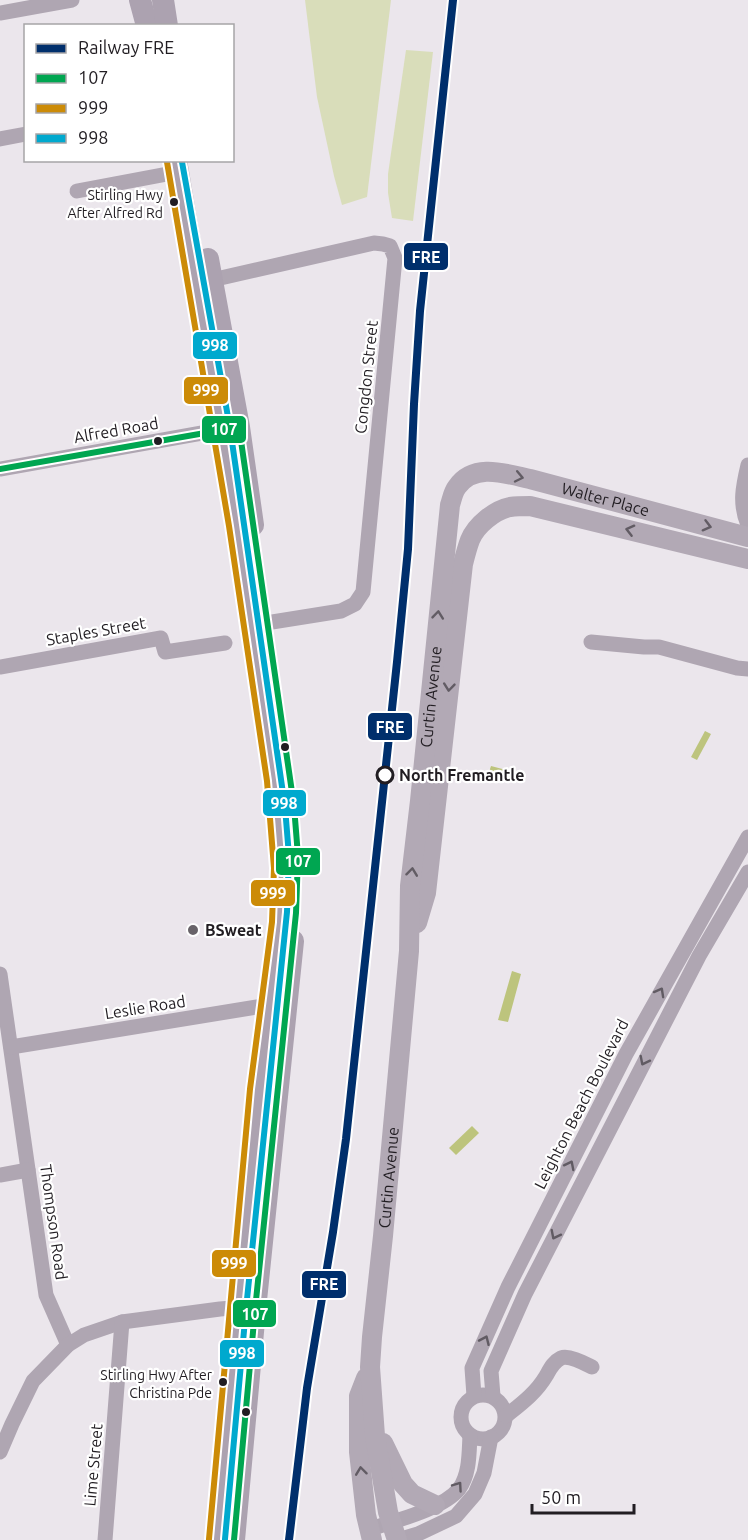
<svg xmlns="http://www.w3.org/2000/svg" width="748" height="1540" font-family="Ubuntu,sans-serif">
  <rect width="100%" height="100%" fill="#ebe6ec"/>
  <g fill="#d9ddba">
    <polygon points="305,0 391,0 367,197 342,205 334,176 317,97"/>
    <polygon points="406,50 433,52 413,221 392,218 388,193 388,174"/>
  </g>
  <g fill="#bdc47d">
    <polygon points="705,731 711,734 697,760 691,757"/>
    <polygon points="491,766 517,773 515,779 489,772"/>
    <polygon points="512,971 521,974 508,1022 498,1020"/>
    <polygon points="472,1126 479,1133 456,1155 449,1148"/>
  </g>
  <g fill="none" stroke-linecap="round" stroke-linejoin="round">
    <g stroke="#afa6b2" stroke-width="15">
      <polyline points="0,13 72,0"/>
      <polyline points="0,139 26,134"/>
      <polyline points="77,191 178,172"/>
      <polyline points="203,282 374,243 383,244 390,246 395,258 363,592 355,604 341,611 253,625"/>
      <path d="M 748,465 C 743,486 739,504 748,525"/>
      <polyline points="0,469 230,428"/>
      <polyline points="591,642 644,647 659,647 737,668 748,669"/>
      <polyline points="0,667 161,638 165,652 225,643"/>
      <polyline points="0,974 46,1295 68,1345"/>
      <polyline points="11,1047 257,1007 277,1005"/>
      <polyline points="0,1175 28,1170"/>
      <circle cx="483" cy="1417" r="22"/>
      <polyline points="474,1396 472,1368 508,1287 626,1054 748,837"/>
      <polyline points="493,1396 491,1371 525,1294 699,956 748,872"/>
      <path d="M 506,1416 C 521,1404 536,1393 546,1376 C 550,1369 553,1362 561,1358 C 569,1355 584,1363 592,1367"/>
      <polyline points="0,1452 12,1424 33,1381 68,1345 84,1335 122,1322 220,1309 232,1308 249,1309"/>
      <path d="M 370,1529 C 394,1521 443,1509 459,1489 C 470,1474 469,1452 470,1435"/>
      <polyline points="105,1540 122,1322"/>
      <polyline points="398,1540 418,1534 456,1516 475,1494 484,1473 491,1437"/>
    </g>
    <g stroke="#b2a9b5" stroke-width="20">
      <path d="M 417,923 L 426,893 L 463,564 C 465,556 467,548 470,540 C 476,525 495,510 510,507 C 517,506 524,506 530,506 L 748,559"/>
      <polyline points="366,1378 359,1396 359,1452 366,1515 372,1540"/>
      <polyline points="383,1443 403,1484 412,1494 435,1505"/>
      <path id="s1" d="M 397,1540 L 388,1512 L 375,1436 L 370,1367 L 372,1337 L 383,1236 L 409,951 L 410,886 L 420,801 L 450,505 C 452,499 453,492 457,487 C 474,462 507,474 530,479 L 748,537"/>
    </g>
    <g stroke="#aca2b0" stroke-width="22">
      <polyline points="140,0 147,26"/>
      <polyline points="163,0 167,26"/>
      <polyline points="176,160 238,525 276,780 282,844 283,868 281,923 259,1090 218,1540"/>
      <polyline points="208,259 239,427 253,525"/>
      <polyline points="234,1540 255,1310 293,941"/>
    </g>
    <defs>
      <polyline id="bus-1" points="0,469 239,427 294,806 298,856 296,913 255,1310 234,1540"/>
      <polyline id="bus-2" points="167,162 229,526 267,781 274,868 272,922 250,1089 209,1539"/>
      <polyline id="bus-3" points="182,162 230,428 285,807 289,856 287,912 246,1309 225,1539"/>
    </defs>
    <use href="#bus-1" stroke="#fff" stroke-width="10"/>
    <use href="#bus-2" stroke="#fff" stroke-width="10"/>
    <use href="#bus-3" stroke="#fff" stroke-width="10"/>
    <use href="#bus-1" stroke="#00a651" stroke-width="6"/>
    <use href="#bus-2" stroke="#cc8b07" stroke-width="6"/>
    <use href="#bus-3" stroke="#00a9ce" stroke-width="6"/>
    <defs>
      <polyline id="rail-1" points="289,1540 307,1388 333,1232 346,1139 397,662 408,549 414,404 420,311 453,0"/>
    </defs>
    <use href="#rail-1" stroke="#fff" stroke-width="12"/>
    <use href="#rail-1" stroke="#002f6c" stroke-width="8"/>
  </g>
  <defs><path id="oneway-chevron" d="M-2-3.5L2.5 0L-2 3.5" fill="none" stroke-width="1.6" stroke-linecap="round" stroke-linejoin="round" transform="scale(1.5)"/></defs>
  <g stroke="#625c64">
    <use href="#oneway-chevron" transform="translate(519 477) rotate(12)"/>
    <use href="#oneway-chevron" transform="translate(707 526) rotate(15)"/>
    <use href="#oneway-chevron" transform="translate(630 530) rotate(-166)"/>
    <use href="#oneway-chevron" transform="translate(438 615) rotate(-84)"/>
    <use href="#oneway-chevron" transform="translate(449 687) rotate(96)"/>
    <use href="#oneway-chevron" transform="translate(412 872) rotate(-83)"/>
    <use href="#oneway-chevron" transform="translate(361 1471) rotate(-97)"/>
  </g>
  <g stroke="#615b63">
    <use href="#oneway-chevron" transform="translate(660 992) rotate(-61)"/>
    <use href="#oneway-chevron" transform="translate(644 1061) rotate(117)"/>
    <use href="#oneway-chevron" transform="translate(570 1165) rotate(-63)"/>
    <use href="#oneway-chevron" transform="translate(555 1235) rotate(117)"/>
    <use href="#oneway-chevron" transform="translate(485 1340) rotate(-66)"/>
    <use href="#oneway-chevron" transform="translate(458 1486) rotate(-55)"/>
  </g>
  <g fill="#211d22" stroke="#fff" stroke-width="2">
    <circle cx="174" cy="202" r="5"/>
    <circle cx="158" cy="441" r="5"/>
    <circle cx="285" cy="747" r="5"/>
    <circle cx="223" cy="1382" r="5"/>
    <circle cx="246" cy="1412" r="5"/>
  </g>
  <circle fill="#fff" stroke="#211d22" stroke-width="3" cx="385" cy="775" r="8"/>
  <circle fill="#686369" stroke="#fff" stroke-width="2" cx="193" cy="930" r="6"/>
  <g text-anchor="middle" stroke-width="4.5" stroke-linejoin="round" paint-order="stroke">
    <g font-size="14" fill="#211d22" stroke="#fff" text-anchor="end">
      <text x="163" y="200">Stirling Hwy<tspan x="163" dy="18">After Alfred Rd</tspan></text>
      <text x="212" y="1380">Stirling Hwy After<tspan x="212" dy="18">Christina Pde</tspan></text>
    </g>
    <g font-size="16" fill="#211d22" stroke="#fff">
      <text transform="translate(366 377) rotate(-84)" y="6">Congdon Street</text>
      <text transform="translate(116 430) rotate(-10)" y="6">Alfred Road</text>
      <text dy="6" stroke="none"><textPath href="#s1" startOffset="1218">Walter Place</textPath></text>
      <text transform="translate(96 631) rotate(-10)" y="6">Staples Street</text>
      <text dy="6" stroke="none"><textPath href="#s1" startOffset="849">Curtin Avenue</textPath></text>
      <text transform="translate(145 1007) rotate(-9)" y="6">Leslie Road</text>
      <text transform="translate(581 1104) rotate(-63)" y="6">Leighton Beach Boulevard</text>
      <text dy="6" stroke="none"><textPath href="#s1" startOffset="366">Curtin Avenue</textPath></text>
      <text transform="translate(54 1222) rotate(82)" y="6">Thompson Road</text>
      <text transform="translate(93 1465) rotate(-85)" y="6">Lime Street</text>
    </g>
    <g font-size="16" font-weight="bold" fill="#211d22" stroke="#fff" text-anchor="start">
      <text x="399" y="781">North Fremantle</text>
    </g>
    <g font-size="16" font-weight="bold" fill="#211d22" stroke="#fff" text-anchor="start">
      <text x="205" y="936">BSweat</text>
    </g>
  </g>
  <g stroke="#fff" stroke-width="2">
    <rect x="403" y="242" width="46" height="29" rx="6" fill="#002f6c"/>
    <rect x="192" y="331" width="46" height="29" rx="6" fill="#00a9ce"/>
    <rect x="183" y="376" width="46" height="29" rx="6" fill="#cc8b07"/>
    <rect x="201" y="415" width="46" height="29" rx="6" fill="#00a651"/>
    <rect x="367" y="712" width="46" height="29" rx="6" fill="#002f6c"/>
    <rect x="262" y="789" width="45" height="28" rx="6" fill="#00a9ce"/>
    <rect x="275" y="847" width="46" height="29" rx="6" fill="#00a651"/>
    <rect x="250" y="879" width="46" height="28" rx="6" fill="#cc8b07"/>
    <rect x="211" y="1249" width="46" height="29" rx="6" fill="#cc8b07"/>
    <rect x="301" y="1270" width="46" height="29" rx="6" fill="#002f6c"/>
    <rect x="232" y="1299" width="45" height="29" rx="6" fill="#00a651"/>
    <rect x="219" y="1339" width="46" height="29" rx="6" fill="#00a9ce"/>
  </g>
  <g font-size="16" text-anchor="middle" font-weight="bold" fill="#fff">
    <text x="426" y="263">FRE</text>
    <text x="215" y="351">998</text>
    <text x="206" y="396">999</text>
    <text x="224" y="435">107</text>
    <text x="390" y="733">FRE</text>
    <text x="284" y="809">998</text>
    <text x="298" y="867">107</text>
    <text x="273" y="899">999</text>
    <text x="234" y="1269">999</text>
    <text x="324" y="1290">FRE</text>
    <text x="255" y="1320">107</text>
    <text x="242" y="1359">998</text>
  </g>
  <rect x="24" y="24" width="210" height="138" fill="#ffffff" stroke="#a6a5a7" stroke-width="1.5"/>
  <rect x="36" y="44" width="30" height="9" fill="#002f6c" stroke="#a6a5a7" stroke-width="1.5"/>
  <text x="78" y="54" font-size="18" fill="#211d22">Railway FRE</text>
  <rect x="36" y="74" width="30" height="9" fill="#00a651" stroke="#a6a5a7" stroke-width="1.5"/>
  <text x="78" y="84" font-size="18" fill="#211d22">107</text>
  <rect x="36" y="104" width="30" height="9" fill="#cc8b07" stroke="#a6a5a7" stroke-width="1.5"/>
  <text x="78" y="114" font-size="18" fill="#211d22">999</text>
  <rect x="36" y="134" width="30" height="9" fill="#00a9ce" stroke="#a6a5a7" stroke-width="1.5"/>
  <text x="78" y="144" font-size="18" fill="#211d22">998</text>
  <path d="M532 1504v9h102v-9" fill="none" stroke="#211d22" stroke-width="3"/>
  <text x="541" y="1504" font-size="18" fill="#211d22" stroke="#ffffff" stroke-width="4.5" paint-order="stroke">50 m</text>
</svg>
